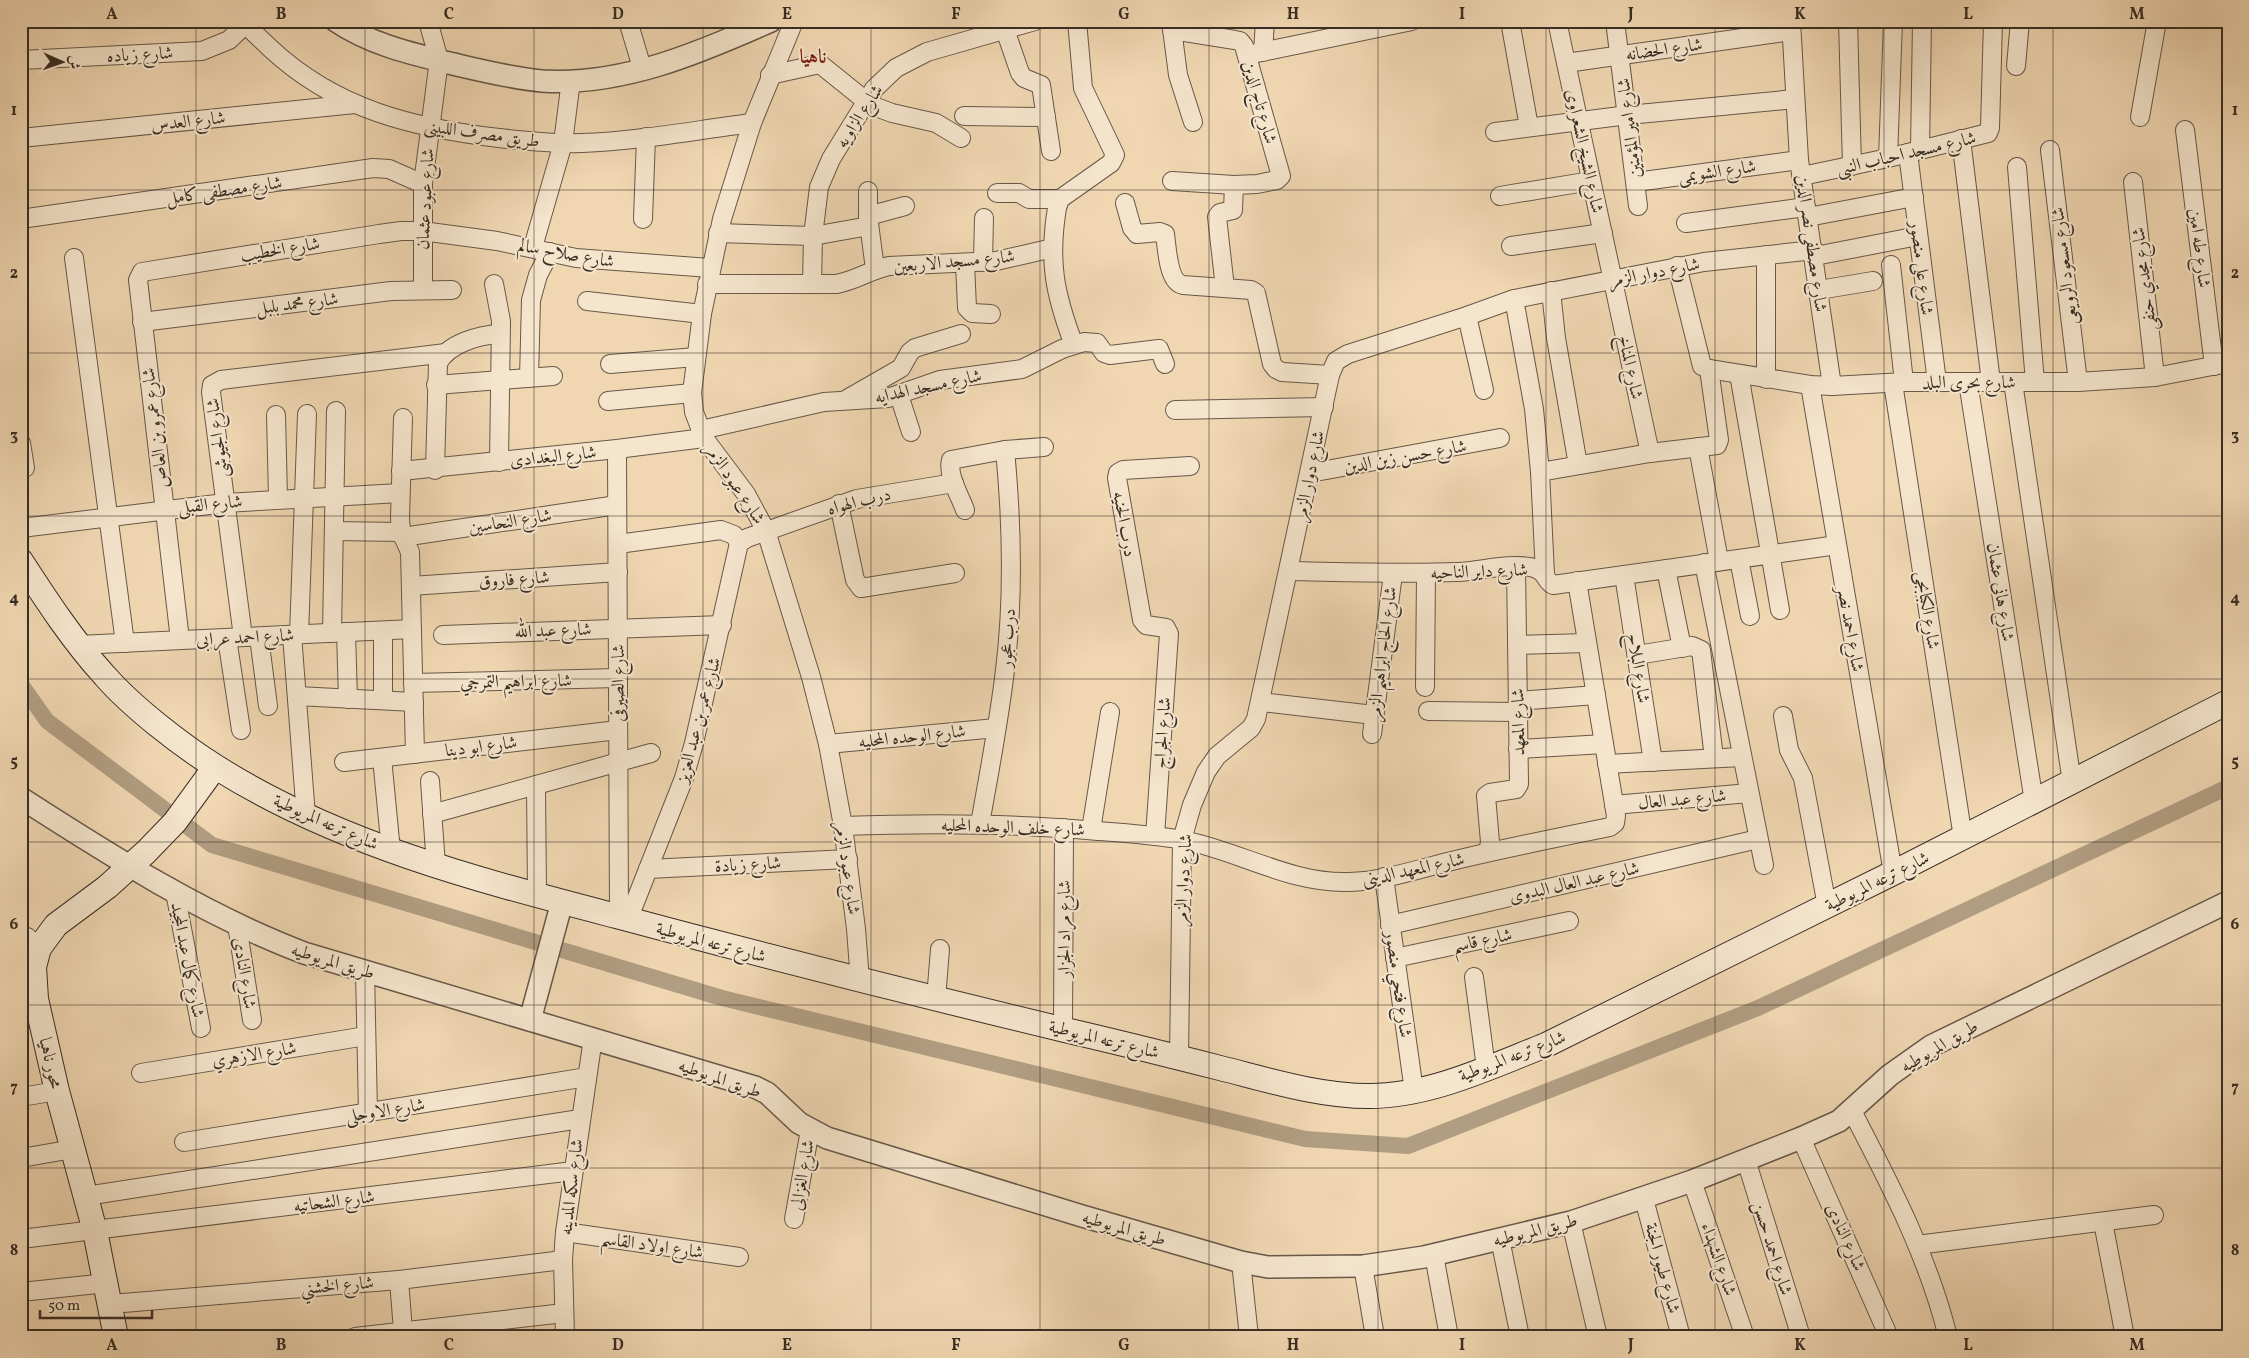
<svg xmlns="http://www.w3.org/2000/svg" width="2249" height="1358" font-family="Vollkorn,Amiri,serif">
  <rect width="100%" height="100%" fill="#f0d7b2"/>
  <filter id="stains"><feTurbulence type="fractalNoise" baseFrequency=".004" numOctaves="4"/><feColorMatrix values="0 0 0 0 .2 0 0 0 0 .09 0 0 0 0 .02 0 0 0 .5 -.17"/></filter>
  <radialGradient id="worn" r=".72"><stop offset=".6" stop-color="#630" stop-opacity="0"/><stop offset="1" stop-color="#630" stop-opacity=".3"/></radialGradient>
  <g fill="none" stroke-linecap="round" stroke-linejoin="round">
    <polyline stroke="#b19d82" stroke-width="16" points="21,684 47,721 212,845 722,998 1305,1139 1408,1146 1758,1008 2228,787"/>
    <defs>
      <g id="minor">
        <path d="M 243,21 C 251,31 261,39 270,48 C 335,109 413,128 499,138 C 526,141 555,144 582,143 C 639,141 696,130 752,123"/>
        <polyline points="628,21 643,71"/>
        <polyline points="794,21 752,123 722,219 702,314 692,393 694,412 704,438 746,494 766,531 811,677 828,744 843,826 856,929 860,981"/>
        <polyline points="1002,21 1020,73 1024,78 1041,85 1051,151"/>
        <polyline points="1171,21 1178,75 1193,122"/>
        <polyline points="1510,21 1529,127"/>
        <polyline points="1557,21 1650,453"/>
        <polyline points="1615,21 1638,206"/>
        <polyline points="1791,21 1799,160 1832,386"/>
        <polyline points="1848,21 1852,166"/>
        <polyline points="1263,52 1265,21"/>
        <polyline points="1247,55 1412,21"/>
        <polyline points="21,60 202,51 229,40 249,21"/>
        <polyline points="1566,63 1791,31"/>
        <polyline points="2016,66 2020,21"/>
        <polyline points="770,75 820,64 866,101 876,107 892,113 936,123 961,138"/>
        <polyline points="964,116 1046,117"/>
        <polyline points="2140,117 2157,21"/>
        <polyline points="2185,130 2214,366"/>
        <polyline points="1495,132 1628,115 1795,99"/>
        <polyline points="21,138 355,104"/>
        <polyline points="1961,139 1991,382"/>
        <polyline points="1920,150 1922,21"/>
        <polyline points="2050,150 2078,382"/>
        <polyline points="1908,153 1937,382"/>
        <polyline points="1888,158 1893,21"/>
        <polyline points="2017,167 2035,382"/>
        <polyline points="1802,176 1888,158 1988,133 1990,128 1993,21"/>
        <polyline points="1172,181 1234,185 1257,184 1277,180 1281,176 1244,46 1240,41 1235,40 1172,30"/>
        <polyline points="1636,182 1799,160"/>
        <polyline points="2133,182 2155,377"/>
        <polyline points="868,191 868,216 875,269"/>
        <polyline points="997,193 1019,193 1029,199 1060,199"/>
        <polyline points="1500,196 1591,181"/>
        <path d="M 1125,203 L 1132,228 L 1137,234 L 1160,232 L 1165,234 C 1167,248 1168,282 1183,285 L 1251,290 L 1256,293 L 1272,364 L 1276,369 L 1282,372 L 1330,375"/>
        <polyline points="868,216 905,206"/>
        <polyline points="1808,217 1914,197"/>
        <polyline points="21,219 373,168 389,169 423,184"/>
        <polyline points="643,219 646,137"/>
        <polyline points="1686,223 1806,207"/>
        <polyline points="718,233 813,236 869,226"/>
        <polyline points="1511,246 1603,233"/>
        <polyline points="533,247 563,143 571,80"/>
        <polyline points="1766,255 1766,379"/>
        <polyline points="1815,256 1918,236"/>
        <polyline points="74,258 125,643"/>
        <polyline points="983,262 984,218"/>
        <polyline points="965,263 967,308 972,313 991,314"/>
        <polyline points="1891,265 1904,382"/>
        <polyline points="1677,266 1702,366 1709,369 1810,385 1832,386 1904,382 2078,382 2155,377 2228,363"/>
        <polyline points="494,284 501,321 499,462"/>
        <path d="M 707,284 L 836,284 C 855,281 870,270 889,266 L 996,261 L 1053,248"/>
        <polyline points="812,284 813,236 819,187 831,159 874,89 896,68 927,52 1035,21"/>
        <polyline points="1225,288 1217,217 1220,213 1233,210 1234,185"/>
        <polyline points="423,289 423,184 439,60 428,21"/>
        <polyline points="1819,290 1873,281"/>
        <polyline points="1551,291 1556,338 1578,465"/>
        <polyline points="1514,299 1534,409 1540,472 1545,574"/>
        <polyline points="587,301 702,314"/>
        <polyline points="1467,316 1484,390"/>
        <polyline points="142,322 391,291 452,290"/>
        <path d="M 1074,345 C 1055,295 1048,262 1057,208 L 1060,199 L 1111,163 L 1115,155 L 1083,88 L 1077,21"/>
        <polyline points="610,364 696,357"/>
        <polyline points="1739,374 1780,610"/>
        <polyline points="529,378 531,300 538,275 550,252"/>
        <polyline points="1968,382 2034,802"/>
        <polyline points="2013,382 2072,783"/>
        <polyline points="1893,383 1963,838"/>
        <polyline points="436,385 553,376"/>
        <polyline points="1810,385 1893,873"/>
        <polyline points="899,395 911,432"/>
        <polyline points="847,399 901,368 910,352 915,348 961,334"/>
        <polyline points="608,401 692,393"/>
        <polyline points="1175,410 1324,407"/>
        <polyline points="276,415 278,498"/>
        <polyline points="403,418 400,518 401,532 410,552 415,754"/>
        <polyline points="701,430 824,402 888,398 940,380 1022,369 1062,349 1084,342 1097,343 1104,353 1110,355 1159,349 1165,364"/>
        <polyline points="21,443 25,468"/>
        <polyline points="1698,447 1719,561"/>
        <polyline points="617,449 619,917"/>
        <path d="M 435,470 L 438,363 C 449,343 479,335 500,334"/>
        <polyline points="401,471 617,449 704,438"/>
        <polyline points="1540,472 1650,453 1717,445 1719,440 1709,369"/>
        <polyline points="1310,473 1500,438"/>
        <polyline points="839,504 855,580 861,588 955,573"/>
        <path d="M 965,510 C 960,496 947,475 951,460 L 1005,450 L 1044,447"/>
        <polyline points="21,528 225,503 400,493"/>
        <polyline points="334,531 401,532"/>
        <polyline points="403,537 617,505"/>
        <polyline points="618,544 721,530 734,535 739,543"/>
        <polyline points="1739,559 1750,616"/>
        <polyline points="1704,563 1764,865"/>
        <polyline points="1666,569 1682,648"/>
        <path d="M 1289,571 C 1345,572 1401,574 1458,572 C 1481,571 1507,563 1530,567 C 1548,571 1543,579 1553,585 L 1837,545"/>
        <polyline points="1624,575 1653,762"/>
        <polyline points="411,586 618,572"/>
        <polyline points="383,631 383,700"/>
        <polyline points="346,632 348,699"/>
        <polyline points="332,633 336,411"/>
        <polyline points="292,635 306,816"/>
        <polyline points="299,635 307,414"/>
        <polyline points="443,635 722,625"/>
        <polyline points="243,637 211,392 212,385 221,380 446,353"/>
        <polyline points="259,637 268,706"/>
        <polyline points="227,638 241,730"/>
        <polyline points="180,640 138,280 142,272 379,234 401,231 422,231 497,241 576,258 710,268"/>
        <polyline points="78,645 412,629"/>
        <polyline points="1517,645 1587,643"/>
        <polyline points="1637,655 1692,646 1701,650 1714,758"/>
        <polyline points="413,683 618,678"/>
        <polyline points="1425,687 1426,573"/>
        <polyline points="297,696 414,702"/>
        <polyline points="1518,701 1596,695"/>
        <polyline points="1261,702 1374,715"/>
        <polyline points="1428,711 1518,712"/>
        <polyline points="1783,716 1789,750 1803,778 1827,906"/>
        <polyline points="1372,734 1393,574"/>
        <polyline points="828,744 996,728"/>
        <polyline points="1518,749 1604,744"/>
        <polyline points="382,758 391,851"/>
        <polyline points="344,762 618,730"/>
        <polyline points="1607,764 1742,757"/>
        <polyline points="430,781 436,866"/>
        <polyline points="536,785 537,895"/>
        <polyline points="1614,805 1749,793"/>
        <polyline points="432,814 651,753"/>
        <path d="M 980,824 C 989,773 999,722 1005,670 C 1014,597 1012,523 1005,450"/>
        <path d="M 843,826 C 928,823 1013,823 1098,831 C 1126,833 1155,835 1183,840 C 1239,851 1291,884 1349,882 C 1386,881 1424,867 1460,859 C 1510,847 1560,837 1610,827 L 1615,823 L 1616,816 L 1577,581"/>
        <polyline points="1091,830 1110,712"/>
        <polyline points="1155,836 1169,634 1166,628 1146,625 1142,620 1117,478 1118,473 1123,470 1190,466"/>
        <polyline points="1488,852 1490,842 1486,796 1490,793 1516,789 1519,784 1516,567"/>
        <polyline points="648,869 848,859"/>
        <polyline points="1384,877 1414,1091"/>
        <polyline points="175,892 201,1028"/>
        <polyline points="628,920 684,778 694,743 739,543 747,538 857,499 954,483"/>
        <polyline points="237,925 252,1020"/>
        <polyline points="1390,925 1758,839"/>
        <polyline points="21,935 27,937 39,948"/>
        <polyline points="1395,958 1569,921"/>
        <polyline points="365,971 368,1113"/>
        <polyline points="1474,977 1486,1068"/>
        <polyline points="936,999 940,949"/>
        <polyline points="21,1003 36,999"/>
        <polyline points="1063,1029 1064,828"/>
        <polyline points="1179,1057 1182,840 1192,805 1206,772 1217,756 1251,728 1256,719 1330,375 1336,361 1348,354 1467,316 1514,299 1704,262 1814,250"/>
        <polyline points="141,1073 366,1036"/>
        <polyline points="21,1097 57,1091"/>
        <path d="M 1852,1111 C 1890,1184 1928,1256 1948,1337"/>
        <polyline points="1801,1138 1889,1337"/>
        <polyline points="184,1142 587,1077"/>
        <polyline points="21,1158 73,1149"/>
        <polyline points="1746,1160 1801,1337"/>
        <polyline points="1692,1181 1745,1337"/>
        <polyline points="86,1196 580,1119"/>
        <polyline points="1644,1199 1681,1337"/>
        <polyline points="794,1219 810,1130"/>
        <polyline points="1571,1222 1598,1337"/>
        <polyline points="2103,1222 2125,1337"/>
        <polyline points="565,1232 739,1257"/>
        <polyline points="21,1239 573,1171"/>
        <polyline points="1500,1239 1520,1337"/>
        <polyline points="1917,1245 2154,1215"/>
        <polyline points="1434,1255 1449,1337"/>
        <polyline points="1241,1262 1249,1337"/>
        <polyline points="1363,1266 1375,1337"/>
        <polyline points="399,1280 403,1331"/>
        <polyline points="21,1292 107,1283"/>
        <polyline points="111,1304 399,1280 563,1260"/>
        <polyline points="355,1337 564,1313"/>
        <polyline points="565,1337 563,1260 565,1232 593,1038"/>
      </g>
      <g id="tertiary">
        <path d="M 336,21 C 370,44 409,53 449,63 C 479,70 510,78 542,81 C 622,86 699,53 771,21"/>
        <path d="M 21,798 C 111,856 204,915 304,953 L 755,1087 L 767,1093 L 799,1123 L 827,1138 L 1082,1216 L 1241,1262 L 1268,1267 L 1363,1266 L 1424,1257 L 1571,1222 L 1692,1181 L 1801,1138 L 1839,1121 L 1890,1075 L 1931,1046 L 2228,902"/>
        <polyline points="530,1020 562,902"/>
      </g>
      <g id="secondary">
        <path d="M 21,561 C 47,601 73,641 105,676 C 132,707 181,745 216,767 C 338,844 478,880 616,916 C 765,956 915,994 1065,1030 C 1117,1042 1169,1055 1220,1068 C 1268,1080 1319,1096 1369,1096 C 1430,1096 1490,1067 1546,1045 L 1893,873 L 2228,702"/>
        <polyline points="116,1337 95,1231 57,1091 36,999 34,967 39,948 56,925 107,887 146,852 175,822 215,767"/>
      </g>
    </defs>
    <use href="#minor" stroke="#665848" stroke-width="20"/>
    <use href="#tertiary" stroke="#665848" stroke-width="24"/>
    <use href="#secondary" stroke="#382d24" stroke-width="26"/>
    <use href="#minor" stroke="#f5e5cd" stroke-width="18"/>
    <use href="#tertiary" stroke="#f5e5cd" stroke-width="21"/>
    <use href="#secondary" stroke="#f5e5cd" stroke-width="24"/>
  </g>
  <path fill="none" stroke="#382d24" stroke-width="1" stroke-opacity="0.55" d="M 196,21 L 196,1337M 365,21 L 365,1337M 534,21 L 534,1337M 703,21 L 703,1337M 871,21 L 871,1337M 1040,21 L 1040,1337M 1209,21 L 1209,1337M 1378,21 L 1378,1337M 1546,21 L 1546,1337M 1715,21 L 1715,1337M 1884,21 L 1884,1337M 2053,21 L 2053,1337M 21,190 L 2228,190M 21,353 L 2228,353M 21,516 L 2228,516M 21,679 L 2228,679M 21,842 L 2228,842M 21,1005 L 2228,1005M 21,1168 L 2228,1168"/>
  <g text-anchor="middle" stroke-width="4" stroke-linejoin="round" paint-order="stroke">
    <g font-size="18" fill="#382d24" stroke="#f5e5cd">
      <text transform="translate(1664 49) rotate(-8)" y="6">شارع الحضانه</text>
      <text transform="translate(140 54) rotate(-3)" y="6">شارع زياده</text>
      <text transform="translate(1260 102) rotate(74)" y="6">شارع تاج الدين</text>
      <text transform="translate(859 116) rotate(-57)" y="6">شارع الزاويه</text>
      <text transform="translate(188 121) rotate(-6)" y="6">شارع العدس</text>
      <text transform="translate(1629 128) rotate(-97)" y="6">شارع امير المؤمنين</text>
      <text transform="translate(482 133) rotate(8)" y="6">طريق مصرف اللبينى</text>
      <text transform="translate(1585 151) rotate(78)" y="6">شارع الشيخ الشعراوى</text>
      <text transform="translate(1906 153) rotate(-13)" y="6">شارع مسجد احباب النبى</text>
      <text transform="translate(1717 171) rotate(-8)" y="6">شارع الشويمى</text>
      <text transform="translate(224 190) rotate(-8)" y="6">شارع مصطفى كامل</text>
      <text transform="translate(425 199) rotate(-87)" y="6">شارع عبود عثمان</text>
      <text transform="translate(1812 243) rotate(82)" y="6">شارع مصطفى نصر الدين</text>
      <text transform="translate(2200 248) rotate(83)" y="6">شارع طه امين</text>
      <text transform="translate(280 249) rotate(-9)" y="6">شارع الخطيب</text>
      <text transform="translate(566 253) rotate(10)" y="6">شارع صلاح سالم</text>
      <text transform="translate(954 261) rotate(-5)" y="6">شارع مسجد الاربعين</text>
      <text transform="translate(2064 266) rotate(-97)" y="6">شارع مسعود الرويعى</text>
      <text transform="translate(1922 268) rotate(83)" y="6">شارع على منصور</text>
      <text transform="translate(1654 272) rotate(-11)" y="6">شارع دوار الزمر</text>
      <text transform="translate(2144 279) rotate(-97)" y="6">شارع مجدي حنفى</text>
      <text transform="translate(297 303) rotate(-7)" y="6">شارع محمد بلبل</text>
      <text transform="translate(1631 367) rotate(78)" y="6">شارع المناخ</text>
      <text x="1969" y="388">شارع بحرى البلد</text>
      <text transform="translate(928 386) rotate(-12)" y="6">شارع مسجد الهدايه</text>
      <text transform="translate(155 428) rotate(-97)" y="6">شارع عمرو بن العاص</text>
      <text transform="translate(217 438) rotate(-97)" y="6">شارع الجيوشى</text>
      <text transform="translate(553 456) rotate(-6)" y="6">شارع البغدادى</text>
      <text transform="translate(1405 456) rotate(-10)" y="6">شارع حسن زين الدين</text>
      <text transform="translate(1309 476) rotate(-78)" y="6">شارع دوار الزمر</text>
      <text transform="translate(735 483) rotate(56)" y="6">شارع عبود الزمر</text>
      <text transform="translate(859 501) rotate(-14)" y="6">درب الهواه</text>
      <text transform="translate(210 504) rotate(-6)" y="6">شارع القبلى</text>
      <text transform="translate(510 521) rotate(-9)" y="6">شارع النحاسين</text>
      <text transform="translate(1125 524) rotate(80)" y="6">درب الحنيه</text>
      <text transform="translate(1479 571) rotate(-2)" y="6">شارع داير الناحيه</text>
      <text transform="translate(514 579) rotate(-4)" y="6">شارع فاروق</text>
      <text transform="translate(2001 592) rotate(81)" y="6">شارع هانى عثمان</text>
      <text transform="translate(1928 610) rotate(81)" y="6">شارع الكبابجى</text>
      <text transform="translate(1851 629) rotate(80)" y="6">شارع احمد نصر</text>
      <text transform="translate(553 630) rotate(-2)" y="6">شارع عبد الله</text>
      <text transform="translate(245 637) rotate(-3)" y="6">شارع احمد عرابى</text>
      <text transform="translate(1007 638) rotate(-86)" y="6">درب عجور</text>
      <text transform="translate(1382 654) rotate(-83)" y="6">شارع الحاج ابراهيم الزمر</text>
      <text transform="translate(1639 668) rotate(81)" y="6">شارع البلاح</text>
      <text transform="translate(516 681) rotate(-1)" y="6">شارع ابراهيم التمرجي</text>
      <text transform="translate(618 683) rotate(-90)" y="6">شارع الصيرفى</text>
      <text transform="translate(698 720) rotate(-75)" y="6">شارع عمر بن عبد العزيز</text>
      <text transform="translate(1518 722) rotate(-91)" y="6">شارع المعهد</text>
      <text transform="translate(1162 733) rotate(-86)" y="6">شارع الجراج</text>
      <text transform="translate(912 736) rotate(-6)" y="6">شارع الوحده المحليه</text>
      <text transform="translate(481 746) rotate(-7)" y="6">شارع ابو دينا</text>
      <text transform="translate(1682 799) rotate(-5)" y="6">شارع عبد العال</text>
      <text transform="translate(326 822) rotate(24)" y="6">شارع ترعه المريوطية</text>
      <text transform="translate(1013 827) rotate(2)" y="6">شارع خلف الوحده المحليه</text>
      <text transform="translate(748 864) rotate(-3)" y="6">شارع زيادة</text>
      <text transform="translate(848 868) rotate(82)" y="6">شارع عبود الزمر</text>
      <text transform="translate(1413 869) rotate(-12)" y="6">شارع المعهد الدينى</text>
      <text transform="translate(1183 880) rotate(-87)" y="6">شارع دوار الزمر</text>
      <text transform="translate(1877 881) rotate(-26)" y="6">شارع ترعه المريوطية</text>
      <text transform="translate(1574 882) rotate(-13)" y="6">شارع عبد العال البدوى</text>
      <text transform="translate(1064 929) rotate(-90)" y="6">شارع مراد الجزار</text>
      <text transform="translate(1482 940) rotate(-12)" y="6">شارع قاسم</text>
      <text transform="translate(711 942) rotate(15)" y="6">شارع ترعه المريوطية</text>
      <text transform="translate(188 960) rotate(79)" y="6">شارع كمال عبد المجيد</text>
      <text transform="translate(333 961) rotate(17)" y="6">طريق المريوطيه</text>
      <text transform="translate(245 973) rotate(81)" y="6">شارع النادى</text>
      <text transform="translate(1399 984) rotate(82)" y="6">شارع فتحي منصور</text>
      <text transform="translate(1104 1039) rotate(14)" y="6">شارع ترعه المريوطية</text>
      <text transform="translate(1939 1046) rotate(-30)" y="6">طريق المريوطيه</text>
      <text transform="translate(254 1054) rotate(-9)" y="6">شارع الازهري</text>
      <text transform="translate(1512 1056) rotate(-21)" y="6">شارع ترعه المريوطية</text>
      <text transform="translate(51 1063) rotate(77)" y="6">محور ناهيا</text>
      <text transform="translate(720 1078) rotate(19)" y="6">طريق المريوطيه</text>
      <text transform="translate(385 1110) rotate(-9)" y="6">شارع الاوجلى</text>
      <text transform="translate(802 1175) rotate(-80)" y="6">شارع الغزالى</text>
      <text transform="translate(571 1187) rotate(-83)" y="6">شارع سكه المدينه</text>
      <text transform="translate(334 1201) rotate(-7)" y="6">شارع الشحاتيه</text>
      <text transform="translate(1124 1228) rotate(16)" y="6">طريق المريوطيه</text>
      <text transform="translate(1535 1230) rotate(-14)" y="6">طريق المريوطيه</text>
      <text transform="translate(1846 1237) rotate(66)" y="6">شارع النادى</text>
      <text transform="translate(652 1245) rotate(8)" y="6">شارع اولاد القاسم</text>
      <text transform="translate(1773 1248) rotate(73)" y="6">شارع احمد حسن</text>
      <text transform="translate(1719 1259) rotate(71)" y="6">شارع الشهداء</text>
      <text transform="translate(1663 1268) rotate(75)" y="6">شارع طيور الجنة</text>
      <text transform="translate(337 1285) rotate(-5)" y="6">شارع الخشني</text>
    </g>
    <g font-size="20" font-weight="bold" fill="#7a1f14" stroke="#f5e5cd">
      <text x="813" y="63">ناهيا</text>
    </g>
  </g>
  <rect width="2249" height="1358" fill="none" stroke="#f0d7b2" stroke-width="55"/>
  <g transform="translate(62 62) rotate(92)" stroke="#f5e5cd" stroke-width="4" paint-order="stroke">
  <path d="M0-4L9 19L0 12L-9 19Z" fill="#382d24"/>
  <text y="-8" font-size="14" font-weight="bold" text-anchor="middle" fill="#382d24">ش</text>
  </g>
  <path d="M40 1310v8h112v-8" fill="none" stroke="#382d24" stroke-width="2.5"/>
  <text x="48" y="1310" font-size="15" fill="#382d24" stroke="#f5e5cd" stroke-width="4" paint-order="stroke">50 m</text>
  <rect x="28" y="28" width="2194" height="1302" fill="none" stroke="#382d24" stroke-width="2"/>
  <g font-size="16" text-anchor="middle" font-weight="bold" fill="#382d24">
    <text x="112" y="19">A</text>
    <text x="281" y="19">B</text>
    <text x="449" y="19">C</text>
    <text x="618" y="19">D</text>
    <text x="787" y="19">E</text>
    <text x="956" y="19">F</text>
    <text x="1124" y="19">G</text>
    <text x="1293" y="19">H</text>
    <text x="1462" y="19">I</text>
    <text x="1631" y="19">J</text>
    <text x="1800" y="19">K</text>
    <text x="1968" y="19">L</text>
    <text x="2137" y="19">M</text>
    <text x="14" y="115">1</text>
    <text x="2235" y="115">1</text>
    <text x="14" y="278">2</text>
    <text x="2235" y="278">2</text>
    <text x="14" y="440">3</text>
    <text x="2235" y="440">3</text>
    <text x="14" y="603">4</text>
    <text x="2235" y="603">4</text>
    <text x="14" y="766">5</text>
    <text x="2235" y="766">5</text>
    <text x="14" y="929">6</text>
    <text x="2235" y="929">6</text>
    <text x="14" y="1092">7</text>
    <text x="2235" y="1092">7</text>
    <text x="14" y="1255">8</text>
    <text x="2235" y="1255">8</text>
    <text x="112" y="1350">A</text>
    <text x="281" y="1350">B</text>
    <text x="449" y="1350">C</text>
    <text x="618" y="1350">D</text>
    <text x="787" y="1350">E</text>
    <text x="956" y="1350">F</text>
    <text x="1124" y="1350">G</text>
    <text x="1293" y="1350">H</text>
    <text x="1462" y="1350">I</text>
    <text x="1631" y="1350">J</text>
    <text x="1800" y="1350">K</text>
    <text x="1968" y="1350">L</text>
    <text x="2137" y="1350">M</text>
  </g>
  <rect width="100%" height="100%" filter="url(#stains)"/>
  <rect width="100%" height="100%" fill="url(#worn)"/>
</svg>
